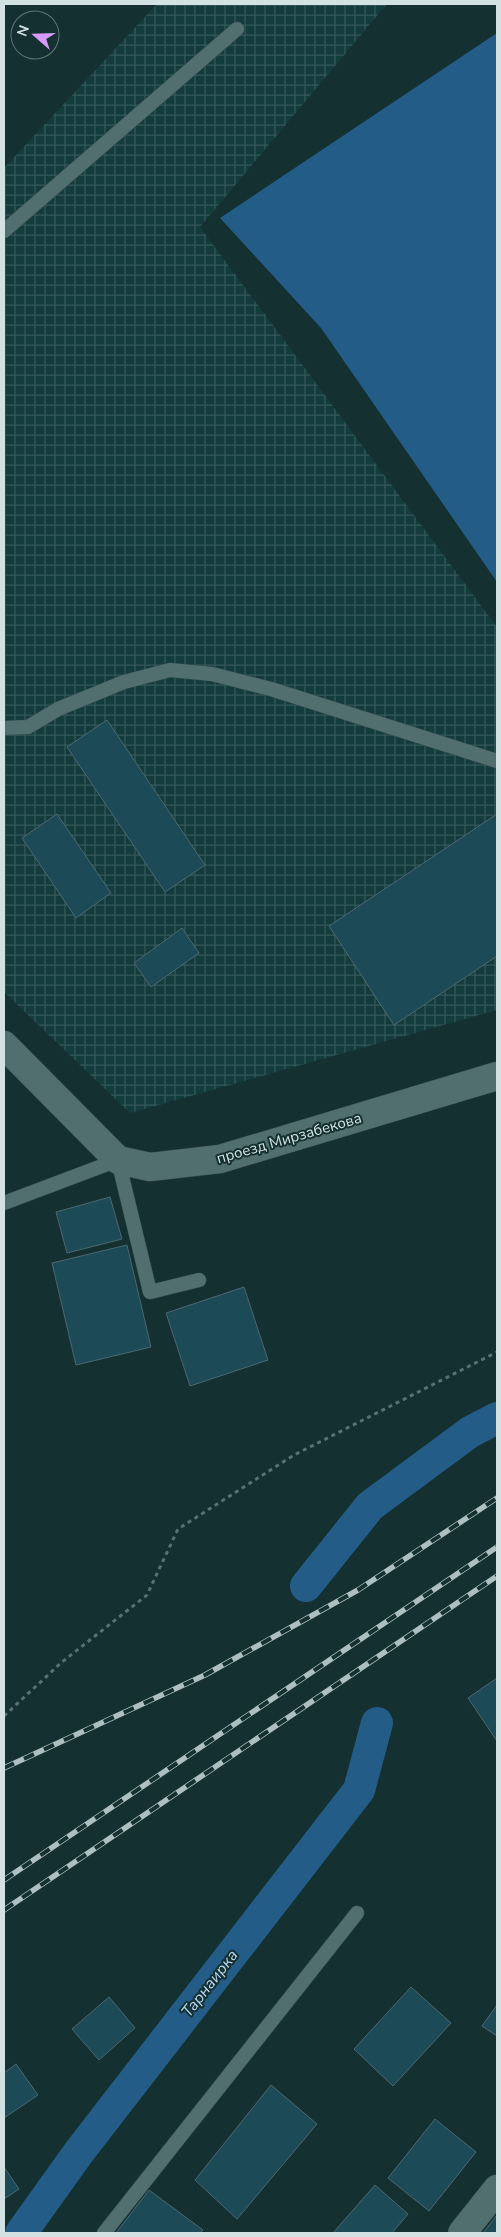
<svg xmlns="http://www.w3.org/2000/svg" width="501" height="2237" font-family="'Nunito Sans',sans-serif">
  <defs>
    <pattern id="industrial-grid" width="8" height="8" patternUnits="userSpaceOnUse" patternTransform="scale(1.25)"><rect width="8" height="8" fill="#143c3d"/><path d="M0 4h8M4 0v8" fill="none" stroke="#355859"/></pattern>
  </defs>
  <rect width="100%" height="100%" fill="#143031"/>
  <polygon fill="url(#industrial-grid)" points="157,4 387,4 200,227 497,627 497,1010 130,1113 4,992 4,168"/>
  <polygon fill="#235d87" points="497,33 497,582 321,328 220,218"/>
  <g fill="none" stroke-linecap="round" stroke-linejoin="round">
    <g stroke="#235d87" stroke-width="32">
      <polyline points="306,1586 370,1506 470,1432 497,1418"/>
      <polyline points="21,2233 79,2152 359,1790 377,1723"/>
    </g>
  </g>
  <g fill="#1c4a57" stroke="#4e6871">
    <polygon points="107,720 205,865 165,892 67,747"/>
    <polygon points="57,814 111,893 76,918 22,838"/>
    <polygon points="497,814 497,956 394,1025 329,926"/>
    <polygon points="182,928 199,953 151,987 134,963"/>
    <polygon points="110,1197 122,1239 67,1253 56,1212"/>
    <polygon points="127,1245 151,1347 76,1365 52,1263"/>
    <polygon points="244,1287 268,1360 190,1386 166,1313"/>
    <polygon points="497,1678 497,1741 468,1698"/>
    <polygon points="411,1987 451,2023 393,2086 354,2049"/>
    <polygon points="109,1997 135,2028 99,2060 72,2029"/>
    <polygon points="497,2005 497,2036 482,2026"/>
    <polygon points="16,2064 38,2095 4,2118 4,2073"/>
    <polygon points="271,2085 317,2124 237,2219 195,2180"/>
    <polygon points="435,2119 476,2152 429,2211 388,2178"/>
    <polygon points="4,2167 19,2189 4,2199"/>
    <polygon points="375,2185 408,2214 392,2233 333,2233"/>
    <polygon points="149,2190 203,2230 200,2233 116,2233"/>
    <polygon points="497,2215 497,2233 483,2233"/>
  </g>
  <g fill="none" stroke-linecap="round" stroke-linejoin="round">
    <defs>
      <g id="service">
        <polyline points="4,231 237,29"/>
        <polyline points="4,728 28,727 58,709 124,682 170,670 212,674 271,689 497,761"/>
        <polyline points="4,1203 118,1160 150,1292 199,1280"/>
        <polyline points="104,2233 357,1913"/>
      </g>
      <g id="minor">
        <polyline points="4,1045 118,1160 150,1167 220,1159 497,1076"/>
        <polyline points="462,2233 497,2189"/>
      </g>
    </defs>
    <use href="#service" stroke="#374d4d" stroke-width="15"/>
    <use href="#minor" stroke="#374d4d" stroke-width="29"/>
    <polyline stroke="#5a7172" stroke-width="3" stroke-dasharray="4 4" stroke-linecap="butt" points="4,1716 62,1662 147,1595 178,1529 294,1455 497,1352"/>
    <use href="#service" stroke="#526f70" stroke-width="14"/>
    <use href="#minor" stroke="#526f70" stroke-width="28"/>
    <defs>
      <g id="rail">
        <polyline points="4,1768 205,1675 358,1590 497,1498"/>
        <polyline points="4,1880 497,1547"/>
        <polyline points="4,1910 497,1576"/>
      </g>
    </defs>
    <use href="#rail" stroke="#adbfbf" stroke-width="5.5"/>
    <use href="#rail" stroke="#143031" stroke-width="4" stroke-dasharray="11" stroke-linecap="butt"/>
  </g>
  <g text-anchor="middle" stroke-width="4" stroke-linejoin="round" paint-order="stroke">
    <g font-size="15" fill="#d2e2e2" stroke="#143031">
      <text transform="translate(289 1138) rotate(-16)" y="5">проезд Мирзабекова</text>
    </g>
    <g font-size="16" font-style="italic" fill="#b9d7f1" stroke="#143031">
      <text transform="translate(209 1983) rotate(-52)" y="6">Тарнаирка</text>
    </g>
  </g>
  <rect width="501" height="2237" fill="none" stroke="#d2e2e2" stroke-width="10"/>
  <g transform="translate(35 35) rotate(290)"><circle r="24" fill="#143031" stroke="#607778"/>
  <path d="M0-4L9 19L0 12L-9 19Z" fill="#d69bfa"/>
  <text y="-8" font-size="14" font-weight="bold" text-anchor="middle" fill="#d2e2e2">N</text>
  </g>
</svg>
